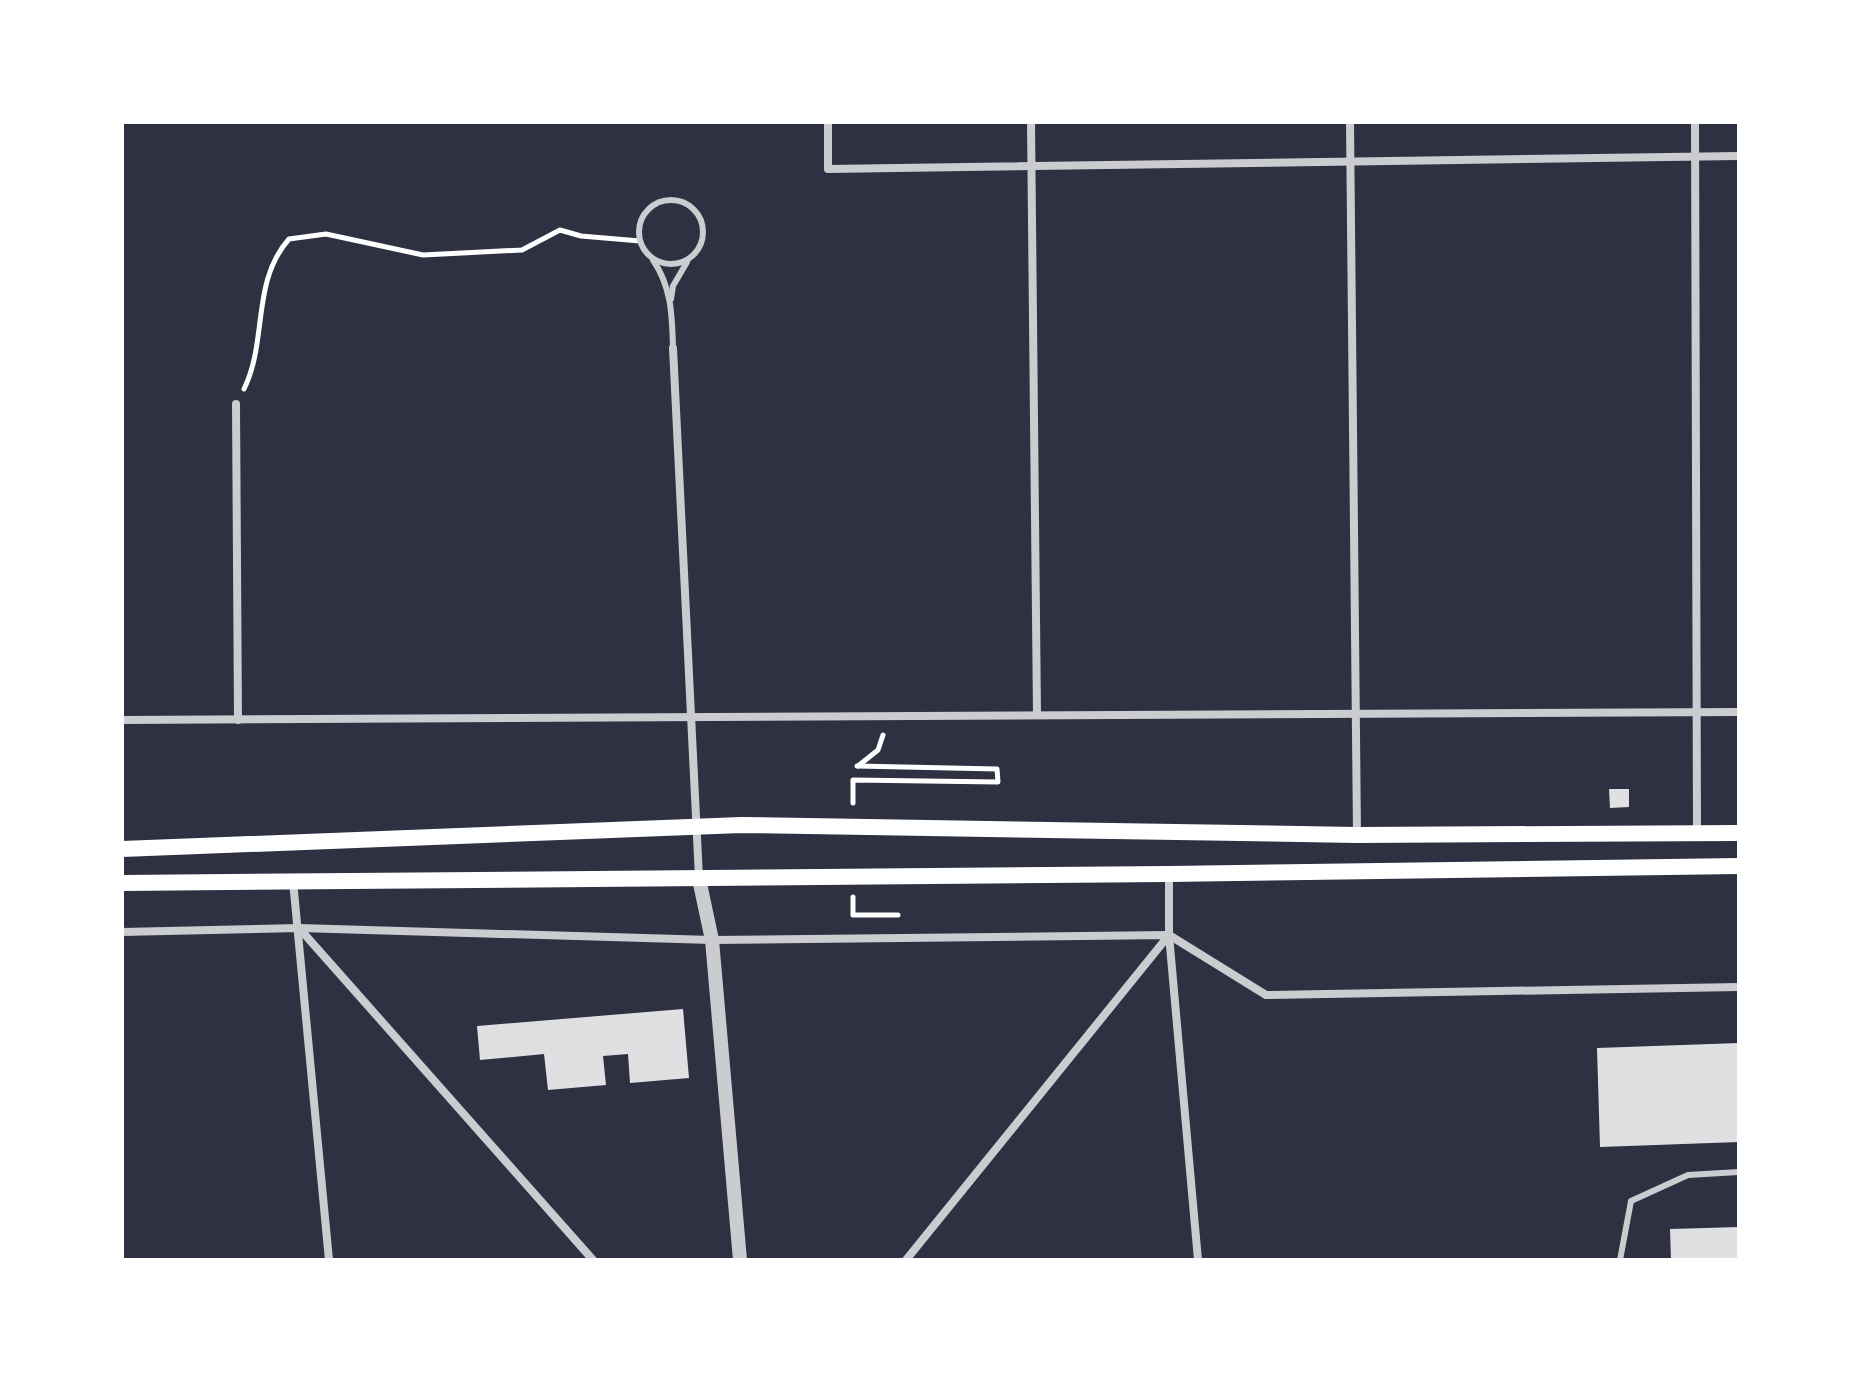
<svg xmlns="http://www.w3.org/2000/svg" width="1861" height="1382" font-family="'Sofia Sans Condensed',sans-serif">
  <rect width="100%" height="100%" fill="#2d3142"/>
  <g fill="#e0e0e3">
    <polygon points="1609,789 1629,789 1629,807 1610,808"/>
    <polygon points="683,1009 689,1078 630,1083 628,1054 603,1056 606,1085 548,1090 544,1054 480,1060 477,1026"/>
    <polygon points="1739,1043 1739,1142 1600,1147 1597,1048"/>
    <polygon points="1739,1227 1739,1260 1671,1260 1670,1229"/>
  </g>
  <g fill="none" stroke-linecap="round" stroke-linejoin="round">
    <g stroke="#fff" stroke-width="5">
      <path d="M 244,389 C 268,340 251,282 289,239 L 326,234 L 423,255 L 522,250 L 560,230 L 581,236 L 640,241"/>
      <polyline points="858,766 878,750 883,735"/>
      <polyline points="853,803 853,780 998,782 997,769 857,766"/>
      <polyline points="853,897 853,915 898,915"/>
    </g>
    <g stroke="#caccd0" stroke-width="6">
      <circle cx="671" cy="232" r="32"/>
      <path d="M 653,260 C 672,288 672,316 673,348"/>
      <polyline points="671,299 673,286 687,262"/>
      <polyline points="1620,1260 1631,1201 1688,1175 1739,1172"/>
    </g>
    <g stroke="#caccd0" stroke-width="8">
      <polyline points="828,122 828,169 1739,156"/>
      <polyline points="1031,122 1037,715"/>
      <polyline points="1350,122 1357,835"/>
      <polyline points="1695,122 1697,833"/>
      <polyline points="673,348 699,878"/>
      <polyline points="236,404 238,720"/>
      <polyline points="122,720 1739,712"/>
      <polyline points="1169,874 1169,935 1198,1260"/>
      <polyline points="293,881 329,1260"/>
      <polyline points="299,928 593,1260"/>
      <polyline points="122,932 299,928 712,940 1169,935 1266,995 1739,987"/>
      <polyline points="906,1260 1169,935"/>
    </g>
    <polyline stroke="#caccd0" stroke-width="14" points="699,879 712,940 740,1260"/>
    <g stroke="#fff" stroke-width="16">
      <polyline points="122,849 741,825 1357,835 1739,833"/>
      <polyline points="122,883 1169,874 1739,866"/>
    </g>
  </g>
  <rect width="1861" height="1382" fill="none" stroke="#ffffff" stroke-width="248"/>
</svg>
